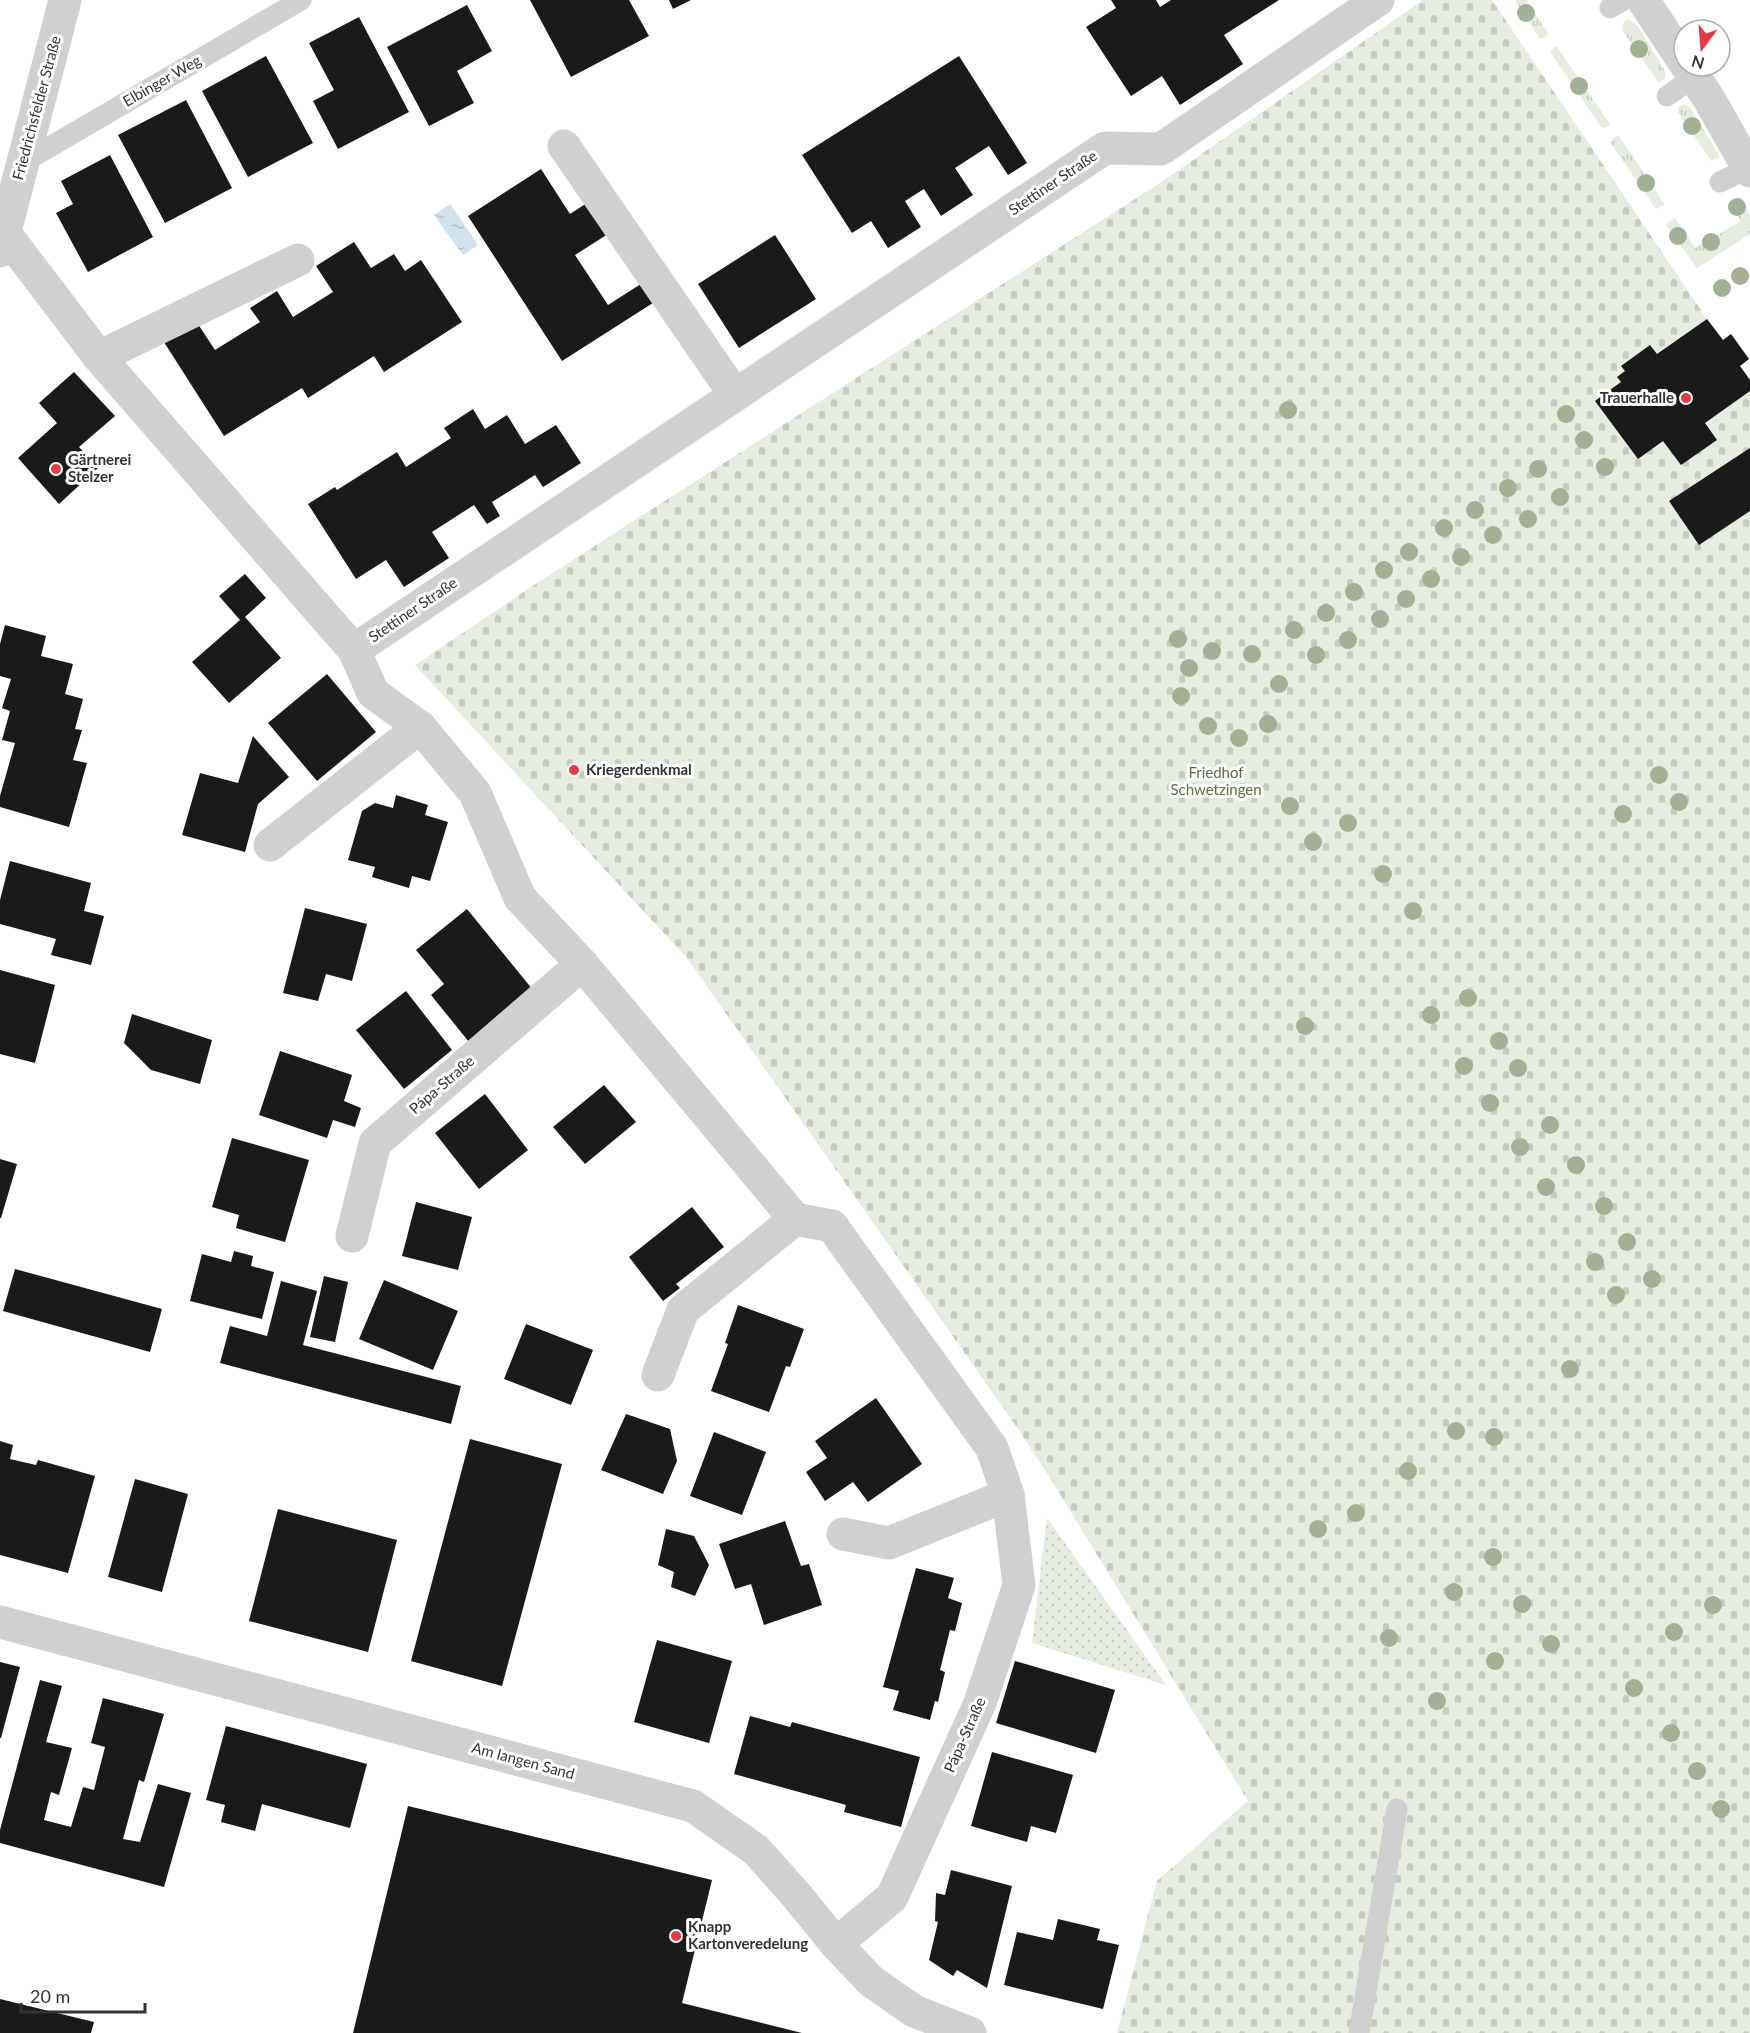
<svg xmlns="http://www.w3.org/2000/svg" width="1750" height="2033" font-family="Lato,sans-serif">
  <defs>
    <pattern id="grass-tufts" width="24" height="20" patternUnits="userSpaceOnUse" patternTransform="scale(1.5)"><rect width="24" height="20" fill="#e6ecdf"/><path d="M3 7l-1-3M5 7V3M7 7l1-3M15 17l-1-3M17 17v-4M19 17l1-3" fill="none" stroke="#c6cbc0"/></pattern>
    <pattern id="cemetery-stones" width="16" height="16" patternUnits="userSpaceOnUse" patternTransform="scale(1.5)"><rect width="16" height="16" fill="#e6ecdf"/><path d="M2 7V4a2 2 0 0 1 4 0v3zM10 15v-3a2 2 0 0 1 4 0v3z" fill="#c6cbc0"/></pattern>
    <pattern id="park-dots" width="8" height="8" patternUnits="userSpaceOnUse" patternTransform="scale(1.5)"><rect width="8" height="8" fill="#e6ecdf"/><path d="M2 2h.1M6 6h.1" fill="none" stroke="#c6cbc0" stroke-width="1.8" stroke-linecap="round"/></pattern>
    <pattern id="water-ripples" width="26" height="14" patternUnits="userSpaceOnUse" patternTransform="scale(1.5)"><rect width="26" height="14" fill="#cfe2ee"/><path d="M2 4q2-2 4 0t4 0M15 11q2-2 4 0t4 0" fill="none" stroke="#b2c2cd"/></pattern>
  </defs>
  <rect width="100%" height="100%" fill="#fff"/>
  <g fill="url(#grass-tufts)">
    <polygon points="1514,0 1529,0 1527,2 1548,33 1547,36 1540,39"/>
    <polygon points="1628,19 1638,26 1665,71 1665,79 1659,83 1622,30 1624,22"/>
    <polygon points="1555,47 1557,47 1610,124 1610,126 1602,128 1550,52"/>
    <polygon points="1683,104 1690,107 1720,157 1711,161 1678,112 1679,107"/>
    <polygon points="1616,136 1619,136 1664,203 1664,205 1656,209 1610,142"/>
    <polygon points="1740,196 1750,215 1750,234 1697,268 1666,225 1667,223 1675,218 1695,248 1741,221 1729,202"/>
  </g>
  <polygon fill="url(#cemetery-stones)" points="1423,0 1492,0 1707,319 1723,340 1731,334 1749,359 1740,366 1750,380 1750,2033 1117,2033 1157,1881 1248,1801 1050,1478 1016,1426 687,958 415,665 537,583 1163,181"/>
  <polygon fill="url(#park-dots)" points="1047,1518 1166,1685 1032,1643"/>
  <polygon fill="url(#water-ripples)" points="450,204 478,245 463,255 434,215"/>
  <g fill="#1a1a1a">
    <polygon points="530,0 629,0 649,36 571,77"/>
    <polygon points="669,0 691,0 673,9"/>
    <polygon points="1111,0 1156,0 1160,7 1171,0 1279,0 1224,35 1243,64 1180,105 1162,76 1131,96 1086,27 1116,8"/>
    <polygon points="467,5 492,51 457,71 474,103 429,126 387,47"/>
    <polygon points="359,17 409,112 338,149 313,101 334,90 309,43"/>
    <polygon points="266,56 313,143 248,177 202,91"/>
    <polygon points="959,56 1027,163 1008,175 989,146 955,168 973,195 941,216 924,189 905,201 921,227 888,248 871,221 852,233 802,155"/>
    <polygon points="186,100 232,188 165,223 118,135"/>
    <polygon points="110,155 153,237 88,272 56,213 73,204 61,181"/>
    <polygon points="541,169 570,214 587,203 608,234 575,255 608,305 644,282 656,301 562,361 468,216"/>
    <polygon points="775,235 816,299 739,348 698,284"/>
    <polygon points="354,242 371,268 394,254 405,271 421,260 462,322 384,372 374,356 308,398 302,388 224,436 162,339 194,318 215,350 260,322 250,308 277,291 293,317 333,292 316,266"/>
    <polygon points="1707,319 1723,340 1731,334 1749,359 1740,366 1750,380 1750,391 1705,423 1717,440 1681,465 1663,441 1638,459 1595,401 1621,382 1617,377 1625,371 1621,366 1650,345 1657,354"/>
    <polygon points="74,372 115,416 79,447 98,468 59,504 18,458 57,423 39,403"/>
    <polygon points="473,409 485,429 507,415 525,444 556,425 581,463 543,487 535,475 492,502 500,516 487,524 474,505 432,532 449,558 404,587 386,560 356,579 308,504 335,487 337,490 397,452 406,467 451,438 444,428"/>
    <polygon points="1750,448 1750,511 1699,545 1669,501"/>
    <polygon points="245,574 266,598 245,617 281,658 229,703 192,662 240,620 219,596"/>
    <polygon points="5,625 46,636 41,656 73,664 65,694 83,699 75,729 82,730 73,760 87,763 69,827 0,807 0,796 15,743 2,740 10,711 2,708 11,679 0,676 0,644"/>
    <polygon points="327,674 376,732 317,781 268,723"/>
    <polygon points="253,736 289,777 258,804 245,852 182,835 200,773 238,783"/>
    <polygon points="396,795 428,805 425,815 448,822 430,881 412,876 409,888 372,877 375,867 348,860 362,811 375,803 393,808"/>
    <polygon points="10,861 91,883 84,911 104,916 91,965 51,955 56,939 0,924 0,900"/>
    <polygon points="305,908 367,924 352,981 326,974 318,1001 283,993"/>
    <polygon points="467,909 533,990 469,1042 431,995 444,984 416,950"/>
    <polygon points="0,970 55,985 35,1063 0,1054"/>
    <polygon points="406,991 452,1050 404,1089 356,1030"/>
    <polygon points="132,1014 212,1040 200,1084 151,1070 124,1043"/>
    <polygon points="280,1051 352,1075 344,1101 361,1108 355,1127 333,1120 327,1138 259,1115"/>
    <polygon points="604,1085 636,1122 585,1164 553,1127"/>
    <polygon points="485,1094 528,1150 479,1189 435,1133"/>
    <polygon points="232,1138 309,1160 285,1242 236,1228 239,1215 212,1207"/>
    <polygon points="0,1159 17,1164 1,1218 0,1218"/>
    <polygon points="416,1202 472,1217 458,1270 402,1256"/>
    <polygon points="692,1207 724,1247 676,1284 680,1288 663,1301 629,1257"/>
    <polygon points="234,1251 253,1256 251,1266 274,1272 262,1319 190,1301 202,1254 231,1262"/>
    <polygon points="15,1269 162,1309 150,1352 3,1311"/>
    <polygon points="324,1276 348,1282 335,1342 310,1337"/>
    <polygon points="384,1280 458,1311 433,1370 359,1339"/>
    <polygon points="281,1281 317,1291 303,1345 461,1386 451,1424 220,1363 230,1326 267,1336"/>
    <polygon points="738,1305 804,1329 790,1367 786,1366 769,1412 711,1391 728,1344 725,1343"/>
    <polygon points="526,1324 593,1350 571,1405 504,1379"/>
    <polygon points="876,1398 922,1464 868,1502 853,1482 825,1501 806,1472 827,1458 815,1441"/>
    <polygon points="626,1414 670,1429 677,1461 663,1494 601,1470"/>
    <polygon points="714,1432 766,1452 742,1515 690,1496"/>
    <polygon points="470,1439 562,1464 502,1686 411,1661"/>
    <polygon points="0,1441 13,1445 10,1459 36,1465 38,1460 95,1476 68,1573 0,1555"/>
    <polygon points="135,1479 188,1494 162,1592 108,1577"/>
    <polygon points="278,1509 397,1540 368,1652 249,1621"/>
    <polygon points="785,1521 801,1566 809,1564 822,1605 764,1625 751,1584 735,1589 719,1544"/>
    <polygon points="666,1529 694,1536 709,1565 695,1596 671,1587 674,1572 658,1565"/>
    <polygon points="916,1568 954,1578 948,1598 962,1603 955,1631 950,1630 940,1670 945,1672 938,1702 935,1701 930,1720 893,1710 899,1691 883,1687"/>
    <polygon points="657,1640 732,1661 709,1743 634,1722"/>
    <polygon points="1015,1661 1115,1690 1096,1753 996,1723"/>
    <polygon points="0,1662 20,1667 1,1738 0,1738"/>
    <polygon points="40,1680 62,1686 46,1742 72,1748 59,1795 51,1792 44,1820 71,1827 83,1787 94,1790 105,1747 91,1743 103,1698 164,1714 144,1782 139,1780 123,1839 140,1842 158,1784 191,1793 164,1887 0,1843 0,1830"/>
    <polygon points="750,1716 790,1727 792,1722 920,1757 901,1827 844,1812 846,1805 734,1774"/>
    <polygon points="226,1726 367,1764 350,1828 262,1804 255,1831 221,1822 225,1805 206,1800"/>
    <polygon points="992,1752 1073,1775 1056,1833 1031,1826 1027,1842 971,1826"/>
    <polygon points="408,1806 712,1880 682,2003 802,2033 353,2033"/>
    <polygon points="951,1870 1012,1886 987,1988 957,1970 953,1976 929,1960 938,1922 935,1921 936,1893 945,1895"/>
    <polygon points="1058,1919 1100,1929 1097,1940 1119,1945 1103,2009 1004,1985 1017,1932 1053,1940"/>
    <polygon points="0,1999 94,2022 91,2033 0,2033"/>
  </g>
  <g fill="none" stroke-linecap="round" stroke-linejoin="round">
    <g stroke="#d0d0d0" stroke-width="21">
      <polyline points="1610,8 1624,0"/>
      <polyline points="1667,96 1694,77"/>
      <polyline points="24,162 301,0"/>
      <polyline points="1720,182 1748,168"/>
      <polyline points="1359,2033 1397,1809"/>
    </g>
    <g stroke="#d0d0d0" stroke-width="33">
      <polyline points="1643,0 1684,62"/>
      <polyline points="1687,66 1709,99 1750,171"/>
      <polyline points="564,146 735,395"/>
      <polyline points="4,232 99,357 354,650 1105,148 1161,149 1378,0"/>
      <polyline points="0,251 65,0"/>
      <polyline points="99,357 298,260"/>
      <polyline points="354,650 373,693 420,727 475,793 520,898 582,964 795,1219 832,1226 992,1448 1008,1495 1019,1585 980,1703 892,1897 836,1944"/>
      <polyline points="270,845 420,727"/>
      <polyline points="352,1236 375,1143 582,964"/>
      <polyline points="658,1375 683,1310 795,1219"/>
      <polyline points="843,1534 889,1543 1008,1495"/>
      <polyline points="0,1622 693,1806 756,1850 797,1896 836,1944 871,1981 914,2011 970,2033"/>
    </g>
  </g>
  <g fill="#a2b095">
    <circle cx="1526" cy="13" r="9"/>
    <circle cx="1639" cy="49" r="9"/>
    <circle cx="1579" cy="86" r="9"/>
    <circle cx="1692" cy="126" r="9"/>
    <circle cx="1646" cy="183" r="9"/>
    <circle cx="1737" cy="207" r="9"/>
    <circle cx="1678" cy="236" r="9"/>
    <circle cx="1711" cy="242" r="9"/>
    <circle cx="1740" cy="276" r="9"/>
    <circle cx="1722" cy="288" r="9"/>
    <circle cx="1288" cy="410" r="9"/>
    <circle cx="1566" cy="414" r="9"/>
    <circle cx="1584" cy="440" r="9"/>
    <circle cx="1605" cy="467" r="9"/>
    <circle cx="1538" cy="469" r="9"/>
    <circle cx="1508" cy="488" r="9"/>
    <circle cx="1560" cy="497" r="9"/>
    <circle cx="1475" cy="510" r="9"/>
    <circle cx="1528" cy="519" r="9"/>
    <circle cx="1444" cy="528" r="9"/>
    <circle cx="1493" cy="535" r="9"/>
    <circle cx="1409" cy="552" r="9"/>
    <circle cx="1461" cy="557" r="9"/>
    <circle cx="1384" cy="570" r="9"/>
    <circle cx="1431" cy="579" r="9"/>
    <circle cx="1354" cy="592" r="9"/>
    <circle cx="1406" cy="599" r="9"/>
    <circle cx="1326" cy="613" r="9"/>
    <circle cx="1380" cy="619" r="9"/>
    <circle cx="1294" cy="630" r="9"/>
    <circle cx="1178" cy="639" r="9"/>
    <circle cx="1348" cy="640" r="9"/>
    <circle cx="1212" cy="651" r="9"/>
    <circle cx="1252" cy="654" r="9"/>
    <circle cx="1316" cy="655" r="9"/>
    <circle cx="1189" cy="668" r="9"/>
    <circle cx="1279" cy="684" r="9"/>
    <circle cx="1181" cy="696" r="9"/>
    <circle cx="1268" cy="724" r="9"/>
    <circle cx="1208" cy="726" r="9"/>
    <circle cx="1239" cy="738" r="9"/>
    <circle cx="1659" cy="775" r="9"/>
    <circle cx="1679" cy="802" r="9"/>
    <circle cx="1290" cy="806" r="9"/>
    <circle cx="1623" cy="814" r="9"/>
    <circle cx="1348" cy="823" r="9"/>
    <circle cx="1313" cy="842" r="9"/>
    <circle cx="1383" cy="874" r="9"/>
    <circle cx="1413" cy="911" r="9"/>
    <circle cx="1468" cy="998" r="9"/>
    <circle cx="1431" cy="1015" r="9"/>
    <circle cx="1305" cy="1026" r="9"/>
    <circle cx="1499" cy="1041" r="9"/>
    <circle cx="1464" cy="1066" r="9"/>
    <circle cx="1518" cy="1068" r="9"/>
    <circle cx="1490" cy="1103" r="9"/>
    <circle cx="1550" cy="1125" r="9"/>
    <circle cx="1520" cy="1147" r="9"/>
    <circle cx="1576" cy="1165" r="9"/>
    <circle cx="1546" cy="1187" r="9"/>
    <circle cx="1604" cy="1206" r="9"/>
    <circle cx="1627" cy="1242" r="9"/>
    <circle cx="1595" cy="1262" r="9"/>
    <circle cx="1652" cy="1279" r="9"/>
    <circle cx="1616" cy="1295" r="9"/>
    <circle cx="1570" cy="1369" r="9"/>
    <circle cx="1456" cy="1431" r="9"/>
    <circle cx="1494" cy="1437" r="9"/>
    <circle cx="1408" cy="1471" r="9"/>
    <circle cx="1356" cy="1513" r="9"/>
    <circle cx="1318" cy="1529" r="9"/>
    <circle cx="1493" cy="1557" r="9"/>
    <circle cx="1454" cy="1592" r="9"/>
    <circle cx="1522" cy="1604" r="9"/>
    <circle cx="1713" cy="1605" r="9"/>
    <circle cx="1674" cy="1632" r="9"/>
    <circle cx="1389" cy="1638" r="9"/>
    <circle cx="1551" cy="1644" r="9"/>
    <circle cx="1495" cy="1661" r="9"/>
    <circle cx="1634" cy="1688" r="9"/>
    <circle cx="1437" cy="1701" r="9"/>
    <circle cx="1671" cy="1733" r="9"/>
    <circle cx="1697" cy="1771" r="9"/>
    <circle cx="1721" cy="1809" r="9"/>
  </g>
  <g fill="#e63946" stroke="#fff" stroke-width="2">
    <circle cx="1686" cy="398" r="6"/>
    <circle cx="56" cy="469" r="6"/>
    <circle cx="574" cy="770" r="6"/>
    <circle cx="676" cy="1936" r="6"/>
  </g>
  <g text-anchor="middle" stroke-width="6" stroke-linejoin="round" paint-order="stroke">
    <g font-size="15" fill="#333" stroke="#fff">
      <text transform="translate(162 81) rotate(-30)" y="5">Elbinger Weg</text>
      <text transform="translate(37 108) rotate(-75)" y="5">Friedrichsfelder Straße</text>
      <text transform="translate(1053 183) rotate(-34)" y="5">Stettiner Straße</text>
      <text transform="translate(413 610) rotate(-34)" y="5">Stettiner Straße</text>
      <text transform="translate(442 1085) rotate(-41)" y="5">Pápa-Straße</text>
      <text transform="translate(965 1735) rotate(-66)" y="5">Pápa-Straße</text>
      <text transform="translate(523 1761) rotate(15)" y="5">Am langen Sand</text>
    </g>
    <g font-size="15" font-weight="bold" fill="#333" stroke="#fff" text-anchor="start">
      <text x="1674" y="403" text-anchor="end">Trauerhalle</text>
      <text x="68" y="465">Gärtnerei<tspan x="68" dy="17">Stelzer</tspan></text>
      <text x="586" y="775">Kriegerdenkmal</text>
      <text x="688" y="1932">Knapp<tspan x="688" dy="17">Kartonveredelung</tspan></text>
    </g>
    <g font-size="15" fill="#56703f" stroke="#fff">
      <text x="1216" y="778">Friedhof<tspan x="1216" dy="17">Schwetzingen</tspan></text>
    </g>
  </g>
  <g transform="translate(1702 48) rotate(196)"><circle r="28" fill="#ffffff" stroke="#adadad" stroke-width="1.5"/>
  <path d="M0-4.5L10 22L0 15L-10 22Z" fill="#e63946"/>
  <text y="-9" font-size="16" font-weight="bold" text-anchor="middle" fill="#333333">N</text>
  </g>
  <path d="M21 2003v9h124v-9" fill="none" stroke="#333333" stroke-width="3"/>
  <text x="30" y="2003" font-size="18" fill="#333333" stroke="#ffffff" stroke-width="4.5" paint-order="stroke">20 m</text>
</svg>
